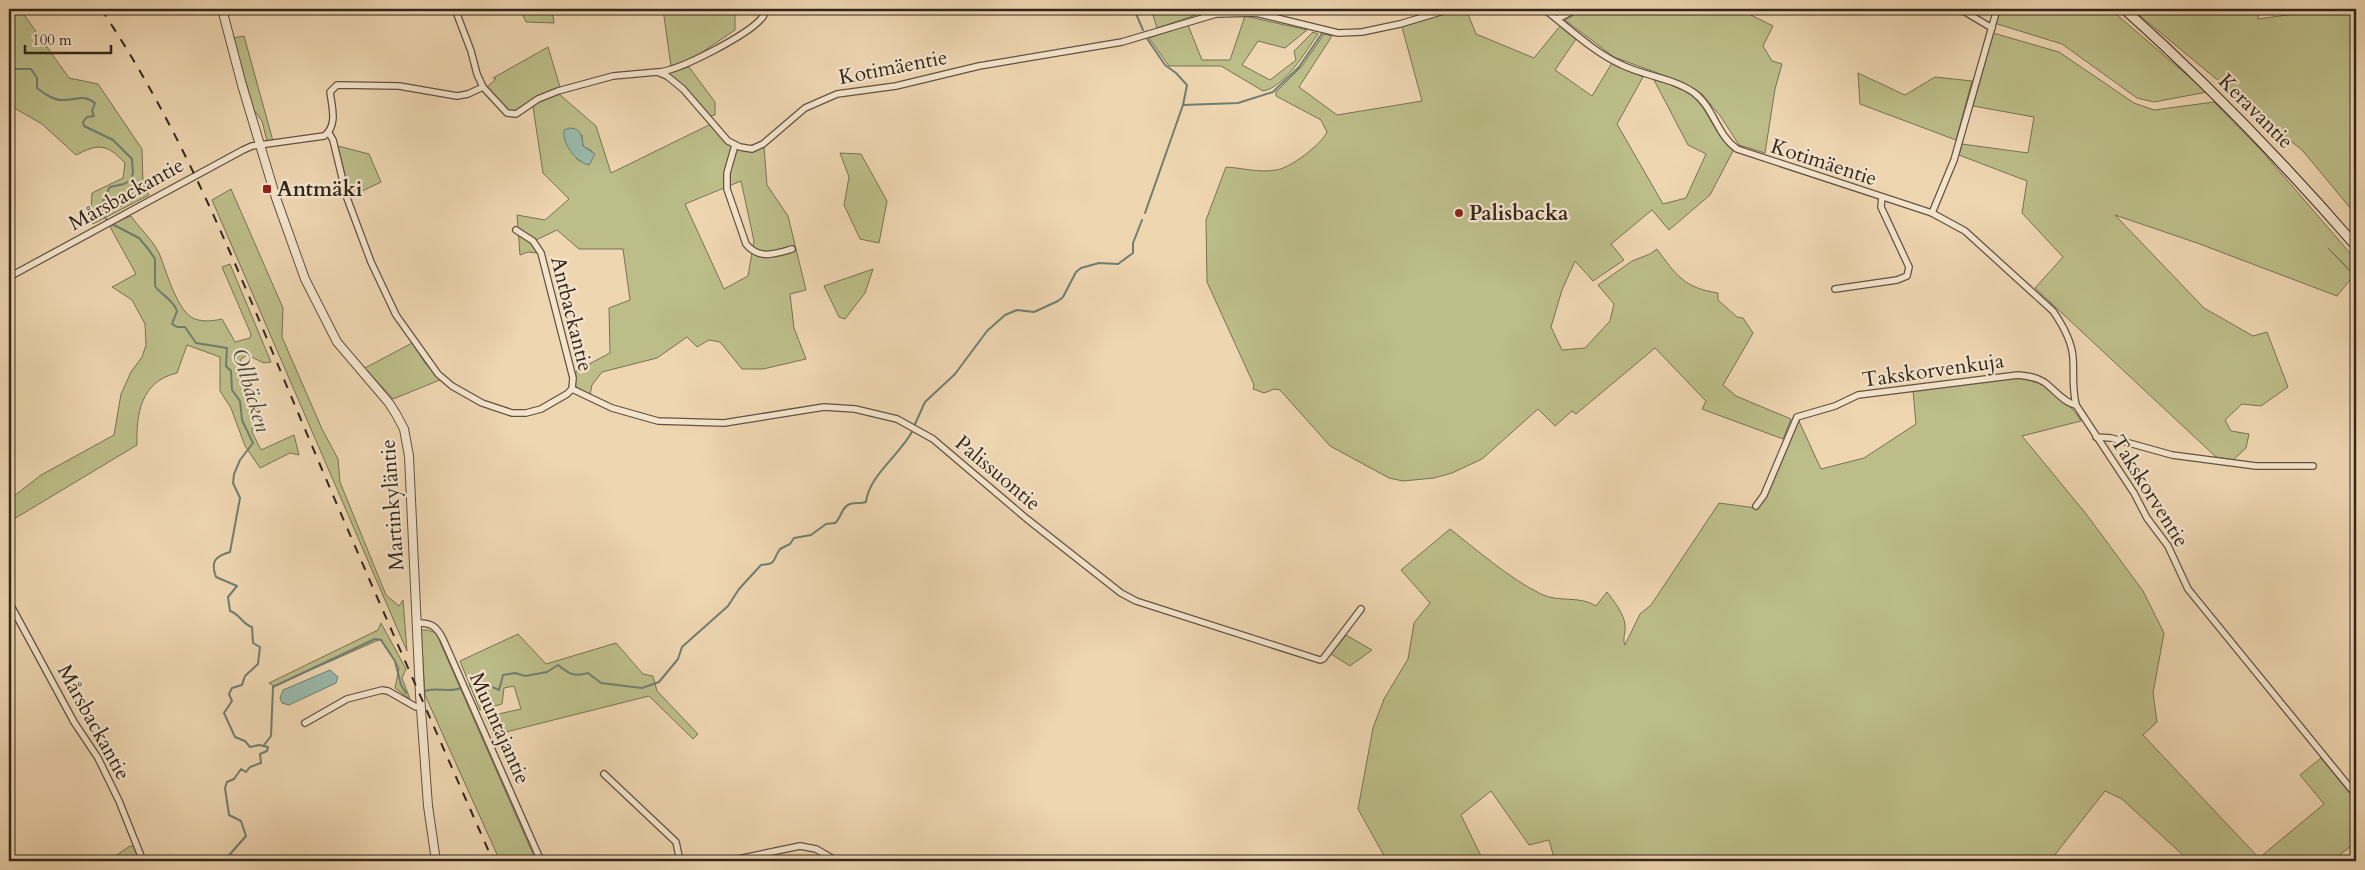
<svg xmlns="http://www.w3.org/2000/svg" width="2365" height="870" font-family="Cardo,serif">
  <rect width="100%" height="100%" fill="#eed6b1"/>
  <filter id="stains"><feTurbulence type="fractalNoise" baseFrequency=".004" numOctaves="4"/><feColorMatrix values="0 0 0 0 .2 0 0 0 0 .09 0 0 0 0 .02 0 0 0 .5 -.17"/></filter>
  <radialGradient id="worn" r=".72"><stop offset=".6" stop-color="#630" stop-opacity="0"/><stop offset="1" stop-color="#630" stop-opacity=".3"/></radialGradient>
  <g fill="#bcbd89" stroke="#787253" fill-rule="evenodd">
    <path d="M 9,9 L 20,9 L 69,78 L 98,84 L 142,149 L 143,183 L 149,195 L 93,224 L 91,210 L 92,193 L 123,178 L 125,163 C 107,144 99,143 76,155 L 42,124 L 9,105 Z"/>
    <polygon points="520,9 552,9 554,23 526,22"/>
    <polygon points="663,9 735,9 735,30 692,59 671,66"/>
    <polygon points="1151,9 1243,9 1205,12 1157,28"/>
    <path d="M 1459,9 L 1466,9 L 1476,34 L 1534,58 L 1560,26 L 1576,39 L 1555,70 L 1592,96 L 1612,63 L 1643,77 L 1617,124 L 1663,204 L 1686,198 L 1706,154 L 1688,145 L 1654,80 C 1711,92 1700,117 1733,151 L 1710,195 L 1669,230 L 1652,210 L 1611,244 L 1624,260 L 1593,281 L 1575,261 L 1562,290 L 1551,327 L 1562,350 L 1585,348 L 1610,321 L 1614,304 L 1598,285 L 1632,261 L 1650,254 L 1657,249 C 1676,275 1684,288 1718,293 L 1718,300 L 1737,317 L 1743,318 L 1753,333 L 1723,385 L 1736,396 L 1791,419 L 1783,439 L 1702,409 L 1706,401 L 1655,348 L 1576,414 L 1572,411 L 1555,426 L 1538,409 L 1482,459 L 1452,473 L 1434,478 L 1403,481 L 1389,478 L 1330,446 L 1280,390 L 1275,389 L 1264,393 L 1253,389 L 1254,385 L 1207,282 L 1206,220 L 1226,167 C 1242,168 1260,173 1276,170 C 1289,169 1322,144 1327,132 L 1321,120 L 1276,96 L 1276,92 L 1302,66 L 1324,34 L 1332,36 L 1299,87 L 1337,115 L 1422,101 L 1402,27 Z"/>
    <polygon points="1584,9 1749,9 1747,13 1773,26 1763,46 1772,61 1782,64 1775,89 1765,153 1739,145 1721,117 1702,94 1682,82 1614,57 1565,20"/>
    <polygon points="1999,9 2110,9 2207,92 2154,102 2137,98 2062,44 1994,23"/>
    <polygon points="2132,9 2259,9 2258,19 2301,13 2301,9 2356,9 2356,215 2303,151"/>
    <path d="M 1245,16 L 1307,30 L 1285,48 L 1258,41 L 1242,65 L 1270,80 L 1296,60 L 1294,51 L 1313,32 L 1318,34 C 1306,51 1285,87 1263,91 L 1221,66 L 1169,66 L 1149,38 L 1188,25 L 1202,60 L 1230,60 Z"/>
    <polygon points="1993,33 2059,52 2134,103 2154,110 2214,102 2261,150 2356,260 2354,275 2328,248 2354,275 2337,296 2197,243 2115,215 2204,308 2253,336 2267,332 2288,387 2261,406 2242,404 2225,420 2231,431 2249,434 2246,448 2233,460 2216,457 2035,288 2063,257 2022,213 2027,181 1959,155 1962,144 2028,153 2034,117 1973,106"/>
    <polygon points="244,36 273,141 267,141 262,121 254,110 233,38"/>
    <polygon points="548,47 560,87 536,97 519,110 507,111 487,87 496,79 493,78"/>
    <polygon points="689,67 715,102 715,115 710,116 681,84 667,73"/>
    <polygon points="1858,73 1905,95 1935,77 1972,81 1956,140 1860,104"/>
    <path d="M 559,94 L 596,126 L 611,173 L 711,124 C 726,143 737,159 764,147 L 767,185 L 788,216 L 806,290 L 790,294 L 794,328 L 806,359 L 763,369 L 742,369 L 720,342 L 709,340 L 697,347 L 687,337 L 657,358 L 602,372 L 592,385 L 590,395 L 575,386 L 576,371 L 610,353 L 609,308 L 630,300 L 623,249 L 579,249 L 557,230 L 536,240 L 533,244 L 538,253 L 528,252 L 520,255 L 517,215 L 545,220 L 569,199 L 543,173 L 533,107 L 539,101 ZM 582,135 L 583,146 L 592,151 L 589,165 L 578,160 L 566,142 L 566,139 ZM 741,181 L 754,241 L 748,276 L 724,289 L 685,204 Z"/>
    <polygon points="338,146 369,154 381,182 350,197"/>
    <polygon points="840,153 861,154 887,201 879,243 860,239 844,205 849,177"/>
    <polygon points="231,189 283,308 282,337 322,429 338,459 340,482 386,595 399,606 403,600 407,651 212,200"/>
    <path d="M 131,216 C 139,228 152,239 159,253 C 166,269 177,313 195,319 C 204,322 213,321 222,319 L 235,342 L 250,338 L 251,334 L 222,267 L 230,264 L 271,362 L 264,363 L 247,355 L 241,359 L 238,373 L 255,418 L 252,432 L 261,450 L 294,435 L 299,455 L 290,453 L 260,468 L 245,446 L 231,408 L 220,391 L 220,357 L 187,345 L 177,373 C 141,381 136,414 137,445 L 9,522 L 9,500 L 41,475 L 114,435 L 121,394 L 131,372 L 142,357 L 146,345 L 145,324 L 132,300 L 112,287 L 136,274 L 109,225 Z"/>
    <polygon points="873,269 865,293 845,319 839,317 824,286"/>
    <polygon points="412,343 425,363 440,380 393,399 365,368"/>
    <path d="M 2017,378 C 2025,379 2033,381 2041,384 C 2053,388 2075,410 2081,421 L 2022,436 L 2087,515 L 2143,591 L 2164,633 L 2153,693 L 2157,722 L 2143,735 L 2259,858 L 2324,804 L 2300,775 L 2321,758 L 2356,801 L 2356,842 L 2332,861 L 2181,861 L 2185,857 L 2122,799 L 2105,791 L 2050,861 L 1555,861 L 1549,840 L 1529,845 L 1491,791 L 1461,815 L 1482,858 L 1478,861 L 1387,861 L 1358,809 L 1373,728 L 1384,699 L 1408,659 L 1414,623 L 1430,603 L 1401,570 L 1450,529 C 1477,550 1510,579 1541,594 C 1559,603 1579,595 1596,606 L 1607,592 C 1614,601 1624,614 1625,625 C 1626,633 1622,638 1625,645 L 1640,614 L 1651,605 L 1719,503 L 1756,508 L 1798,419 L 1821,469 L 1864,458 L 1916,424 L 1913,391 Z"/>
    <polygon points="381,623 406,669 402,678 410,699 395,688 399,668 381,639 274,686 269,683 378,630"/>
    <polygon points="421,630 428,630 436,633 536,861 500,861 425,695"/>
    <polygon points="518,634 546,664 616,643 643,674 653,676 657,691 698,734 693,739 649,696 494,735 485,717 521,709 514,686 504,688 502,704 480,710 460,661"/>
    <polygon points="1346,635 1372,650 1350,666 1331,654"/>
    <polygon points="130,846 135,847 141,861 108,861"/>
  </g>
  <g fill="#99b9ab" stroke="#707e72">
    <path d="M 569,128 C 581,128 582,136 583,146 L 595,154 L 589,165 C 576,162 562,144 564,130 Z"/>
    <polygon points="330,670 338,677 336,683 289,705 282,703 280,698 283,690"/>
  </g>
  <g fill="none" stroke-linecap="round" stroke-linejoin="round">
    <g stroke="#707e72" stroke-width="2">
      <polyline points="1134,9 1143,30"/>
      <polyline points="9,31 12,44 9,47"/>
      <path d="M 9,69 L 31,69 L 37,78 L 37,88 C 45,94 53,100 63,100 C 76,100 84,94 95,103 L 92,111 L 94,116 L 87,117 L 83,122 L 84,126 L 113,140 L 132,159 L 133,173 L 131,180 L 124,184 L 110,187 C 103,199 97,210 108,221"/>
      <polyline points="1183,105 1238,103 1273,92 1299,67 1323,32"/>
      <polyline points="1145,213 1183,105 1187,85 1176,73 1165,65 1146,37"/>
      <path d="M 112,224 L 139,238 L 149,250 L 155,259 L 155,286 C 162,296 173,299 177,311 L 172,324 L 177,327 L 185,327 L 196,343 L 227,348 L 226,366 L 231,371 L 232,390 L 240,401 L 242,420 L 253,443 L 240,460 L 234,474 L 233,483 L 240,498 L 230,552 C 216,556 210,561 216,577 L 237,586 L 228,597 L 230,611 C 240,614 242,624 252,627 L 253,643 L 260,647 L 258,664 L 245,676 L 242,685 L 232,688 L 229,694 L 232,701 L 224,713 L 235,737 L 245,741 L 250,747 L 259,745 L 268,747 L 267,751 L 260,754 L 261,763 L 250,767 L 246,772 L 241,769 L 234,779 L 227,782 L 225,788 L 229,815 L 241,821 L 246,836 L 224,861"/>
      <polyline points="915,424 925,402 955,374 987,331 1005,315 1017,310 1034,312 1058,301 1063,297 1076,272 1081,268 1099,263 1118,264 1133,253 1133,243 1142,220"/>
      <path d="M 470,686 L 485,684 L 499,690 L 503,675 L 515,673 L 525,676 L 547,672 L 558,665 C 569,674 574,677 588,673 L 601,683 L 633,687 L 642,688 L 659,682 L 678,659 L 682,647 L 728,606 L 739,589 L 761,565 C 778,563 771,562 780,549 L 790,544 L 794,538 L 811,535 L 826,524 L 835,523 C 842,517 841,507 850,504 C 856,502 861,504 866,502 C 869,475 901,454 913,430"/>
      <path d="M 425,691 C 438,687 449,693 461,688"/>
      <polyline points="264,745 271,736 273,687 375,639 381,640 395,661 401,685 406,693"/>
    </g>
    <defs>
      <g id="minor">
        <polyline points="455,9 471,51 477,74 483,87 507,113 516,114 538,99 558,91 613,76 657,72 667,76 683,89 728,141 740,147 752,149 763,144 805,108 837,94 896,86 979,66 1122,42 1216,14 1256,13 1338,33 1362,32 1400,24 1450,9"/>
        <path d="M 1544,9 C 1569,28 1593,52 1622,65 C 1645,76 1672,78 1693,92 C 1714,107 1716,134 1737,149 L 1932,213 L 1954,160 L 1997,9"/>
        <polyline points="1960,9 1992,28"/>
        <polyline points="1557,19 1577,9"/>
        <path d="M 659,72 C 681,70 747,35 761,19 C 764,16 765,13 766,9"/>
        <polyline points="329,133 333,140 347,198 371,262 396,315 438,374 452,386 482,403 512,413 526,413 541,409 567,394 572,389 573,378 541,253 533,241 516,230"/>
        <path d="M 735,145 L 727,173 L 727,189 L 746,244 C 759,260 775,254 792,249"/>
        <path d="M 1932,213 L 1965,231 L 2053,311 C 2062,324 2072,341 2073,358 C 2074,374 2072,388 2076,405 L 2134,493 L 2147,518 L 2168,546 L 2188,589 L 2356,795"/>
        <path d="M 9,277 L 243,150 L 252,146 L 324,136 C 338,126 332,107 330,92 L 337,85 L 399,86 L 457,96 L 468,94 L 483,87"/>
        <polyline points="1835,289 1897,280 1907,276 1909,267 1881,207 1882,197"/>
        <polyline points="572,389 612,408 658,421 724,423 824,407 855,409 897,419 933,439 1027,519 1121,593 1136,601 1320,660 1323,659 1361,609"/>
        <polyline points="2096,437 2111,438 2172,455 2256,466 2313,466"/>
        <path d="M 1756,506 L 1764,495 L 1797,417 L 1835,406 L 1858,395 L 2018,375 C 2028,376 2036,377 2044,382 C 2054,389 2064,403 2076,405"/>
        <polyline points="9,602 74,722 98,758 119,801 143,861"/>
        <path d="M 417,623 C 431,622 437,627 443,639 L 541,861"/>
        <polyline points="305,723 347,699 382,690 388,691 416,707 421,707"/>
        <polyline points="604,774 676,842 680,861"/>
        <polyline points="728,861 800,846 816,849 837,861"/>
      </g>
      <polyline id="tertiary" points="222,9 242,85 276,198 305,279 337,342 389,403 396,414 404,429 409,456 420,695 428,806 436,861"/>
      <path id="secondary" d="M 2124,9 C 2207,83 2283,162 2356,246"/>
    </defs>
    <use href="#minor" stroke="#625242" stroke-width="8"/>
    <use href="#tertiary" stroke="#625242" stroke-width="10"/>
    <use href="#secondary" stroke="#33261d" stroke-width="11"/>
    <use href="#minor" stroke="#f4e4cc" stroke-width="5.5"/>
    <use href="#tertiary" stroke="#f4e4cc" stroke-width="8"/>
    <use href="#secondary" stroke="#f4e4cc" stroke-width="9"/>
    <path stroke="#33261d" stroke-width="2" stroke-dasharray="9 9" stroke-linecap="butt" d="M 101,9 C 186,135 240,276 299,415 C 362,565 428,713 493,861"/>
  </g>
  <g fill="#8f2418" stroke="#f4e4cc" stroke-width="2">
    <rect x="262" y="184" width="10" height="10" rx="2.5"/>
    <circle cx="1459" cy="213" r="5"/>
  </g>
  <g text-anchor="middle" stroke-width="4.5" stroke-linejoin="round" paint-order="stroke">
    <g font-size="21" fill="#33261d" stroke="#f4e4cc">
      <text transform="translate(893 67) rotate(-11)" y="7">Kotimäentie</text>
      <text transform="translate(2256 111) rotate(45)" y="7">Keravantie</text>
      <text transform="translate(1824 162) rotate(18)" y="7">Kotimäentie</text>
      <text transform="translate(126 194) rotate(-29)" y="7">Mårsbackantie</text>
      <text transform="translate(572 314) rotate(76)" y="7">Antbackantie</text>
      <text transform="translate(1933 370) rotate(-8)" y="7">Takskorvenkuja</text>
      <text transform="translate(998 473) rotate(40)" y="7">Palissuontie</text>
      <text transform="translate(2150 491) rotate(58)" y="7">Takskorventie</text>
      <text transform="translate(392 505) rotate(-94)" y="7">Martinkyläntie</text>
      <text transform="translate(94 722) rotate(61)" y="7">Mårsbackantie</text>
      <text transform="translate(500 728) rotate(66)" y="7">Muuntajantie</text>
    </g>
    <g font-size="21" font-weight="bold" fill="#33261d" stroke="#f4e4cc" text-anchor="start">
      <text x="277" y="196">Antmäki</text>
      <text x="1469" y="220">Palisbacka</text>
    </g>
    <g font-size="22" font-style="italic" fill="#4c4b40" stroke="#f4e4cc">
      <text transform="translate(252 390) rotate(73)" y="8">Ollbäcken</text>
    </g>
  </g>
  <rect width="2365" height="870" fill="none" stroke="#eed6b1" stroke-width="30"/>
  <rect x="10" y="10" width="2345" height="850" fill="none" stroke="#33261d" stroke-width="2.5"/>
  <rect x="15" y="15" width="2335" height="840" fill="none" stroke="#33261d"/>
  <path d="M25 45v8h86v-8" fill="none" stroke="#33261d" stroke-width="2.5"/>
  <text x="32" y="45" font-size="15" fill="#33261d" stroke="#f4e4cc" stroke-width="4" paint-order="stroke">100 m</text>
  <rect width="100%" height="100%" filter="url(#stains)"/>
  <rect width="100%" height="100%" fill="url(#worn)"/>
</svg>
